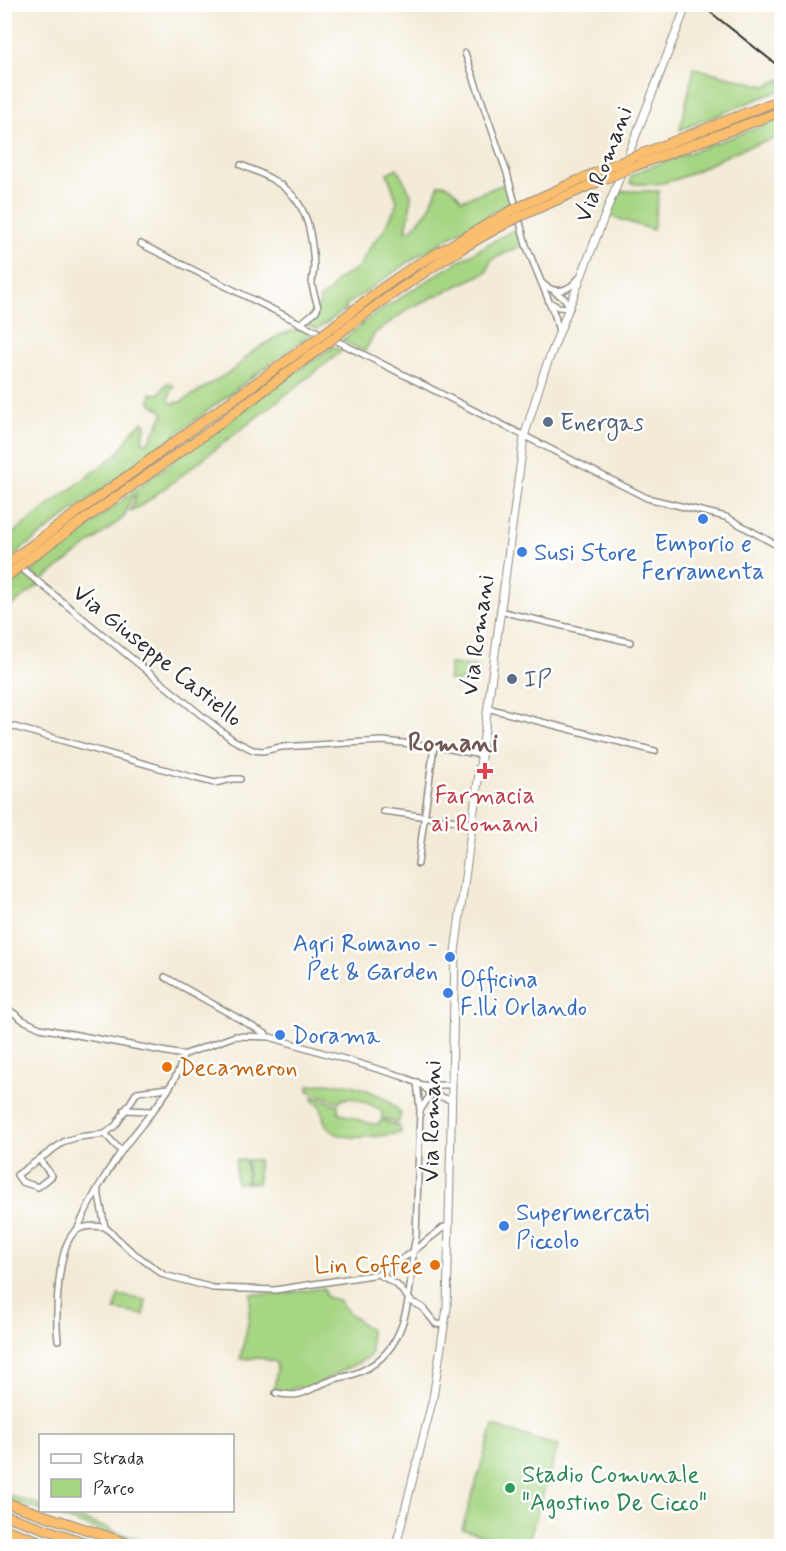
<svg xmlns="http://www.w3.org/2000/svg" width="786" height="1551" font-family="Mynerve,sans-serif">
  <rect width="100%" height="100%" fill="#fff"/>
  <filter id="ink" filterUnits="userSpaceOnUse"><feTurbulence type="fractalNoise" baseFrequency=".0167" numOctaves="2"/><feDisplacementMap in="SourceGraphic" scale="12" xChannelSelector="R" yChannelSelector="G"/><feConvolveMatrix kernelMatrix="1 2 1 2 8 2 1 2 1" color-interpolation-filters="sRGB"/></filter>
  <filter id="wash" filterUnits="userSpaceOnUse"><feTurbulence type="fractalNoise" baseFrequency=".008" numOctaves="4" result="noise"/><feDisplacementMap in="SourceGraphic" scale="24" xChannelSelector="R" yChannelSelector="G"/><feGaussianBlur stdDeviation="1.35" result="paint"/><feColorMatrix in="noise" values="0 0 0 0 0 0 0 0 0 0 0 0 0 0 0 0 0 1.4 0 .05"/><feComposite in="paint" operator="in"/></filter>
  <g filter="url(#wash)">
    <rect width="100%" height="100%" fill="#f3ebd7"/>
    <g fill="#a6d583" stroke="#688057" stroke-width="1.5">
      <polygon points="694,68 766,86 781,79 781,90 680,130"/>
      <path d="M 781,119 L 781,136 C 767,142 751,145 737,151 C 699,167 674,190 630,183 L 631,176 L 639,171 Z"/>
      <path d="M 397,168 L 411,194 L 410,210 L 406,230 L 412,229 L 429,209 L 439,184 C 450,183 455,191 462,200 L 507,183 L 512,201 L 421,254 L 345,306 L 347,309 L 317,329 L 304,323 L 320,304 L 319,299 L 331,290 L 337,280 L 359,267 L 370,247 L 382,233 L 394,211 L 397,201 L 387,173 Z"/>
      <polygon points="623,191 659,191 653,230 610,216 617,195"/>
      <path d="M 517,228 L 522,245 L 491,260 L 487,272 L 410,308 L 375,333 L 364,352 L 342,340 L 362,325 L 361,324 C 411,289 463,258 517,228 Z"/>
      <path d="M 303,328 L 312,333 L 11,557 C 6,552 4,548 5,541 L 9,536 L 117,454 C 127,443 129,430 143,422 L 146,424 L 142,440 L 145,443 L 149,442 L 164,413 L 150,402 L 151,393 L 159,394 L 167,383 L 174,386 L 170,393 L 169,401 L 172,403 L 181,402 L 233,370 L 252,352 L 279,335 Z"/>
      <path d="M 333,347 L 342,351 L 169,485 L 142,505 L 130,511 L 136,495 L 131,498 L 124,517 L 41,581 L 31,572 C 129,494 228,416 333,347 Z"/>
      <polygon points="26,574 39,585 5,611 5,591"/>
      <polygon points="450,664 479,667 477,683 448,680"/>
      <path d="M 327,1083 C 335,1085 343,1083 351,1085 C 370,1090 390,1098 401,1114 L 398,1123 L 382,1118 L 382,1112 L 378,1108 C 367,1104 348,1092 339,1102 L 308,1091 L 308,1086 Z"/>
      <path d="M 313,1096 L 338,1105 L 338,1111 L 342,1114 L 371,1124 L 378,1124 L 382,1120 L 400,1127 L 401,1133 C 382,1135 336,1146 325,1123 C 323,1118 322,1111 320,1105 L 313,1101 Z"/>
      <polygon points="236,1160 246,1160 247,1183 236,1183"/>
      <polygon points="247,1160 258,1160 258,1183 248,1183"/>
      <polygon points="324,1288 326,1297 338,1300 348,1312 370,1330 371,1353 369,1357 307,1389 296,1387 288,1392 274,1389 277,1370 276,1362 260,1358 240,1359 248,1324 251,1294 279,1294"/>
      <polygon points="118,1295 146,1300 144,1315 115,1310"/>
      <polygon points="493,1426 558,1446 527,1546 519,1546 462,1529"/>
      <polygon points="4,1494 40,1505 40,1510 58,1511 158,1546 146,1546 5,1499"/>
      <polygon points="5,1533 46,1546 5,1546"/>
    </g>
  </g>
  <g filter="url(#ink)">
    <g fill="none" stroke-linecap="round" stroke-linejoin="round">
      <defs>
        <g id="minor">
          <polyline points="465,53 507,173 526,245 555,316 559,332"/>
          <path d="M 241,165 C 297,187 310,205 314,266 C 314,272 312,278 312,284 C 313,292 316,299 318,307 L 316,311 L 300,324"/>
          <polyline points="141,244 322,334"/>
          <path d="M 542,283 C 555,295 568,292 579,278"/>
          <polyline points="555,292 565,299 569,306"/>
          <polyline points="549,302 558,307 570,308"/>
          <polyline points="331,338 647,498 726,517 782,548"/>
          <polyline points="4,554 201,715 233,740 253,750 263,751 281,747 382,741 434,746 481,755"/>
          <polyline points="500,611 630,642"/>
          <polyline points="487,708 655,751"/>
          <polyline points="4,724 195,778 215,783 232,779 240,779"/>
          <polyline points="383,811 472,823"/>
          <polyline points="418,864 434,746"/>
          <polyline points="165,977 266,1034"/>
          <polyline points="4,1006 23,1020 40,1028 183,1055 235,1036 270,1037 401,1076 422,1085 431,1094 451,1100"/>
          <polyline points="422,1085 451,1085"/>
          <polyline points="421,1109 431,1094"/>
          <polyline points="124,1110 152,1111"/>
          <polyline points="105,1134 121,1151"/>
          <polyline points="39,1159 52,1176 38,1187 22,1182 17,1175 65,1141 78,1137 105,1134 116,1125 137,1092 168,1088"/>
          <polyline points="98,1191 105,1227 131,1251 164,1275 213,1288 275,1290 379,1274 411,1253 444,1227 448,1227"/>
          <path d="M 77,1230 C 89,1202 105,1174 123,1149 C 141,1123 179,1086 183,1055"/>
          <polyline points="379,1274 397,1285 412,1302 422,1307 436,1324 445,1325"/>
          <path d="M 58,1340 C 55,1318 57,1242 77,1230 C 85,1225 97,1226 105,1227"/>
          <path d="M 276,1393 C 306,1399 306,1389 332,1380 C 339,1377 347,1377 354,1374 C 402,1357 408,1312 412,1268 C 413,1255 412,1251 416,1237 L 420,1111 L 417,1082"/>
        </g>
        <polyline id="tertiary" points="396,1546 433,1398 447,1308 455,952 524,437 544,372 687,4"/>
        <g id="trunk">
          <polyline points="636,156 782,99"/>
          <polyline points="632,167 782,111"/>
          <polyline points="521,206 608,167"/>
          <polyline points="523,215 609,177"/>
          <polyline points="327,331 381,289 413,267 511,211"/>
          <path d="M 337,335 C 393,292 450,252 513,220"/>
          <polyline points="17,556 318,338"/>
          <polyline points="24,562 211,430 327,343"/>
          <polyline points="4,579 15,570"/>
          <polyline points="4,1502 136,1546"/>
          <polyline points="4,1515 95,1546"/>
          <polyline points="4,1529 54,1546"/>
        </g>
      </defs>
      <use href="#minor" stroke="#8f8b81" stroke-width="8"/>
      <use href="#tertiary" stroke="#8f8b81" stroke-width="9"/>
      <use href="#trunk" stroke="#8f8b81" stroke-width="11"/>
      <use href="#minor" stroke="#fff" stroke-width="5"/>
      <use href="#tertiary" stroke="#fff" stroke-width="7"/>
      <use href="#trunk" stroke="#fbbd6e" stroke-width="9"/>
      <polyline stroke="#2b2b2b" stroke-width="2" points="700,4 782,69"/>
      <defs>
        <g id="trunk-bridge">
          <polyline points="608,167 636,156"/>
          <polyline points="609,177 632,167"/>
          <polyline points="511,211 521,206"/>
          <polyline points="513,220 523,215"/>
          <polyline points="318,338 327,331"/>
          <polyline points="327,343 337,335"/>
          <polyline points="8,564 17,556"/>
          <polyline points="15,570 24,562"/>
        </g>
      </defs>
      <use href="#trunk-bridge" stroke="#8f8b81" stroke-width="11" stroke-linecap="butt"/>
      <use href="#trunk-bridge" stroke="#fbbd6e" stroke-width="9"/>
    </g>
  </g>
  <g fill="#5c6f8a" stroke="#fff" stroke-width="2">
    <circle cx="548" cy="422" r="6"/>
    <circle cx="512" cy="679" r="6"/>
  </g>
  <g fill="#3f7fe0" stroke="#fff" stroke-width="2">
    <circle cx="703" cy="519" r="6"/>
    <circle cx="522" cy="552" r="6"/>
    <circle cx="450" cy="957" r="6"/>
    <circle cx="448" cy="993" r="6"/>
    <circle cx="280" cy="1035" r="6"/>
    <circle cx="504" cy="1226" r="6"/>
  </g>
  <path fill="#e0444e" stroke="#fff" stroke-width="2" d="M482 762h6v6h6v6h-6v6h-6v-6h-6v-6h6z"/>
  <g fill="#e8710a" stroke="#fff" stroke-width="2">
    <circle cx="167" cy="1067" r="6"/>
    <circle cx="435" cy="1265" r="6"/>
  </g>
  <circle fill="#2e9e5b" stroke="#fff" stroke-width="2" cx="510" cy="1488" r="6"/>
  <g text-anchor="middle" stroke-width="5" stroke-linejoin="round" paint-order="stroke">
    <g font-size="24" fill="#2b2b2b" stroke="#fff">
      <text transform="translate(603 164) rotate(-69)" y="8">Via Romani</text>
      <text transform="translate(477 635) rotate(-82)" y="8">Via Romani</text>
      <text transform="translate(158 655) rotate(39)" y="8">Via Giuseppe Castiello</text>
      <text transform="translate(431 1121) rotate(-89)" y="8">Via Romani</text>
    </g>
    <g font-size="24" fill="#4e5e75" stroke="#fff" text-anchor="start">
      <text x="560" y="430">Energas</text>
      <text x="524" y="687">IP</text>
    </g>
    <g font-size="24" fill="#366cbe" stroke="#fff" text-anchor="start">
      <text x="703" y="551" text-anchor="middle">Emporio e<tspan x="703" dy="28">Ferramenta</tspan></text>
      <text x="534" y="560">Susi Store</text>
      <text x="438" y="951" text-anchor="end">Agri Romano -<tspan x="438" dy="28">Pet &amp; Garden</tspan></text>
      <text x="460" y="987">Officina<tspan x="460" dy="28">F.lli Orlando</tspan></text>
      <text x="292" y="1043">Dorama</text>
      <text x="516" y="1220">Supermercati<tspan x="516" dy="28">Piccolo</tspan></text>
    </g>
    <g font-size="24" fill="#be3a42" stroke="#fff">
      <text x="485" y="803">Farmacia<tspan x="485" dy="28">ai Romani</tspan></text>
    </g>
    <g font-size="24" fill="#c56008" stroke="#fff" text-anchor="start">
      <text x="179" y="1075">Decameron</text>
      <text x="423" y="1273" text-anchor="end">Lin Coffee</text>
    </g>
    <g font-size="24" fill="#27864d" stroke="#fff" text-anchor="start">
      <text x="522" y="1482">Stadio Comunale<tspan x="522" dy="28">"Agostino De Cicco"</tspan></text>
    </g>
    <g font-size="26" font-weight="bold" fill="#725954" stroke="#fff">
      <text x="453" y="751">Romani</text>
    </g>
  </g>
  <rect width="786" height="1551" fill="none" stroke="#fff" stroke-width="24"/>
  <rect x="39" y="1434" width="195" height="78" fill="#ffffff" stroke="#aaaaaa" stroke-width="1.5"/>
  <rect x="51" y="1454" width="30" height="9" fill="#ffffff" stroke="#aaaaaa" stroke-width="1.5"/>
  <text x="93" y="1464" font-size="18" fill="#2b2b2b">Strada</text>
  <rect x="51" y="1479" width="30" height="18" fill="#a6d583" stroke="#aaaaaa" stroke-width="1.5"/>
  <text x="93" y="1494" font-size="18" fill="#2b2b2b">Parco</text>
</svg>
